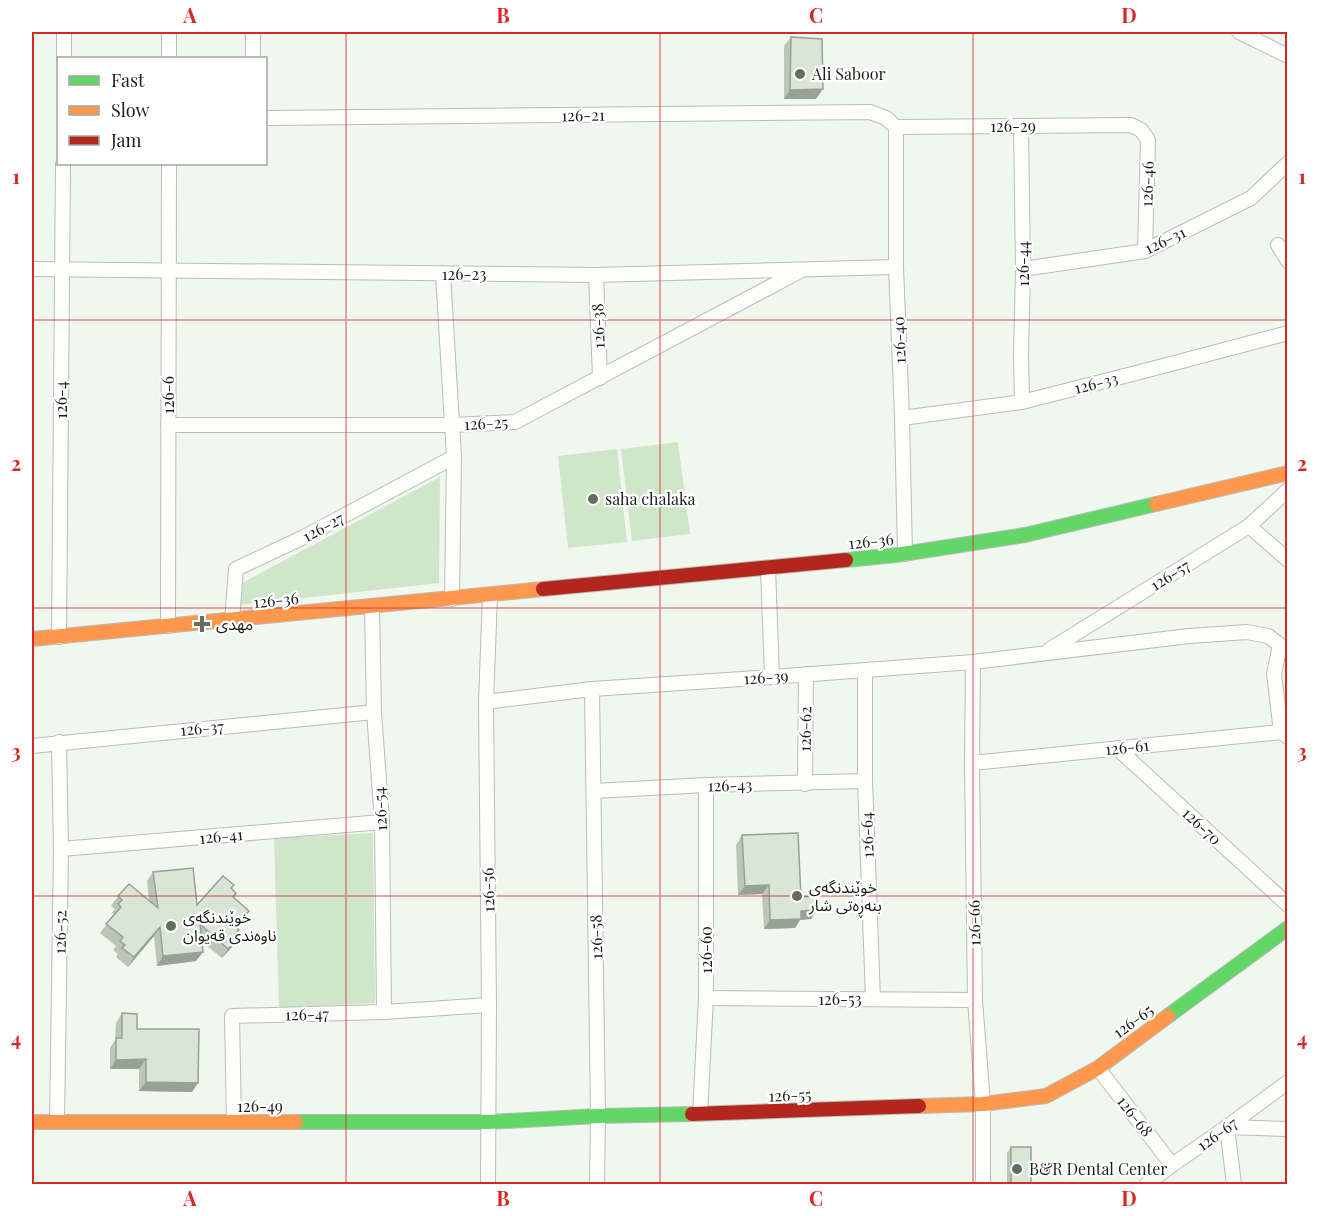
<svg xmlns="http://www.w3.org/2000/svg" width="1319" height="1216" font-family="'Playfair Display','Noto Sans Arabic',serif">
  <rect width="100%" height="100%" fill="#f0f7ee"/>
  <g fill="#d0e6c9">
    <polygon points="678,442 690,534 632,541 621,449"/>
    <polygon points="617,449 627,542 568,548 558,456"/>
    <polygon points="440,477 439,583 241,605 242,583"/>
    <polygon points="373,833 375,1003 279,1008 274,838"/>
  </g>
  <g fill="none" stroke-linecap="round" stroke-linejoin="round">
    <defs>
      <g id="street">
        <polyline points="1239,32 1288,56"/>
        <polyline points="64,58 64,32"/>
        <polyline points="169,58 169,32"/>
        <polyline points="253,58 253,32"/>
        <polyline points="266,118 870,112 886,118 896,127"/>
        <polyline points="1021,126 1023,269 1021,354 1022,402"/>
        <polyline points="896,127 896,267 902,418 905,554"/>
        <polyline points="896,127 1131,125 1141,130 1148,140 1145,251"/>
        <polyline points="1278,245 1288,261"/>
        <polyline points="32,269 596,275 896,267"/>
        <polyline points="1023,269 1145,251 1251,198 1288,163"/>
        <polyline points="443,274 454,457 452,599"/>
        <polyline points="596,275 600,378"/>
        <polyline points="902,418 1022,402 1144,371 1288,333"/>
        <polyline points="168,425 452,425 515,422 800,271"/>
        <polyline points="1249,526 1288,560"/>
        <polyline points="768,568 772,677"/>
        <polyline points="372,607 374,712 382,822 384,1012"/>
        <polyline points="232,621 236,569 304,537 454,457"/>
        <polyline points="168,626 169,164"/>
        <polyline points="59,637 63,164"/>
        <polyline points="1280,645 1274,674 1281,732 1288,737"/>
        <polyline points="1049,650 1249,526 1288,490"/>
        <polyline points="973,662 972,763 975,1000 983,1104 983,1184"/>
        <polyline points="865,670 865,781 873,999"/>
        <polyline points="592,689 598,1116 597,1184"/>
        <polyline points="486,702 592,689 772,677 973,662 1189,636 1247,632 1268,636 1280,645"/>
        <polyline points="32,746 374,712"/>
        <polyline points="1117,748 1288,905"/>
        <polyline points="972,763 1281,732"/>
        <polyline points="805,784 806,674"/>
        <polyline points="594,791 706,785 865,781"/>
        <polyline points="61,849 382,822"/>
        <polyline points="706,998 975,1000"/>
        <polyline points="1098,1068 1172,1165"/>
        <polyline points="700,1114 706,998 706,785"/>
        <polyline points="57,1122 61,849 59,742"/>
        <polyline points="234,1122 232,1016 384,1012 489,1005"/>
        <polyline points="488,1184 489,1005 486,702 490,595"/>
        <polyline points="1147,1184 1172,1165 1227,1127 1288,1082"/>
        <polyline points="1234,1184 1227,1127 1288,1129"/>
      </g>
      <g id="fast">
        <polyline points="846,560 896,555 1025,535 1156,504"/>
        <polyline points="1168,1016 1288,928"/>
        <polyline points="296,1122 488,1122 598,1116 692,1114"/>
      </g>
      <g id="slow">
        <polyline points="1156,504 1288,473"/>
        <polyline points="32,639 543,589"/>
        <polyline points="919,1106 983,1104 1046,1096 1098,1068 1168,1016"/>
        <polyline points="32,1122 296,1122"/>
      </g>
      <g id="jam">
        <polyline points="543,589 846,560"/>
        <polyline points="692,1114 919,1106"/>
      </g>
    </defs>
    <use href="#street" stroke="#b8beb7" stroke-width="16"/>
    <use href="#fast" stroke="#b8beb7" stroke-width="16"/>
    <use href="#slow" stroke="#b8beb7" stroke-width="16"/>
    <use href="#jam" stroke="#b8beb7" stroke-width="16"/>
    <use href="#street" stroke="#fdfefc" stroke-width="14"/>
    <use href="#fast" stroke="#63d668" stroke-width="14"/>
    <use href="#slow" stroke="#ff974d" stroke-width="14"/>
    <use href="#jam" stroke="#b3261e" stroke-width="14"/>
  </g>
  <g fill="#bbc6b7">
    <polygon points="791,37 816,99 784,99 784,46"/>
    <polygon points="742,835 801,897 817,910 811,919 800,920 795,928 764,929 762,894 738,895 736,845"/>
    <polygon points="153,872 197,905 232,889 233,897 242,920 236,927 239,930 236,935 232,947 222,958 201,941 203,952 196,961 157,966 154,936 128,967 116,957 118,954 113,950 116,946 100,933 114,915 112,913 115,909 111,906 118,896 149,901 147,881"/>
    <polygon points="122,1013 137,1029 192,1092 139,1091 139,1069 110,1069 110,1048 115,1040 116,1023"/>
    <polygon points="1011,1147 1031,1185 1007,1185 1007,1153"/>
  </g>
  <g fill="#98a195">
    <polygon points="823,89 816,99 784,99 790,90"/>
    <polygon points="769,885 762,894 738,895 745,886"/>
    <polygon points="817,910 811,919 800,920 795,928 764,929 770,920 801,911"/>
    <polygon points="249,911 242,920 228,936 235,926"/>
    <polygon points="160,927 154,936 128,967 134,957"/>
    <polygon points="239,938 232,947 222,958 228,949"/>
    <polygon points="203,952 196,961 157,966 163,956"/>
    <polygon points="146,1059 139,1069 110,1069 116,1060"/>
    <polygon points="146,1082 198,1083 192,1092 139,1091"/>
  </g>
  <g fill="#d9e6d5" stroke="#98a195" stroke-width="1.5">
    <polygon points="791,37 822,39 823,89 790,90"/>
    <polygon points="798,833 801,897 817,896 817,910 801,911 801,919 770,920 769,885 745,886 742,835"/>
    <polygon points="193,868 197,905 223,876 234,885 231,888 236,893 233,897 249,911 235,926 239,930 235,934 239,938 228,949 200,924 203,952 163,956 160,927 134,957 122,948 125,945 120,941 123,937 106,924 121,907 118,904 122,900 118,896 129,884 158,908 153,872"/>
    <polygon points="122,1013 137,1014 137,1029 199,1029 198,1083 146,1082 146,1059 116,1060 116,1038 122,1038"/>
    <rect x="1011" y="1147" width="20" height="38"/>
  </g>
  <path fill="none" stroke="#d62828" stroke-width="1.5" stroke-opacity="0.55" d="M 346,32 L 346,1184M 660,32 L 660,1184M 973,32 L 973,1184M 32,320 L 1288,320M 32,608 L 1288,608M 32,896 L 1288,896"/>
  <g fill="#656a63" stroke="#fff" stroke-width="2">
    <circle cx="800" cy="74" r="6"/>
    <circle cx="593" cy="499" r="6"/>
    <path d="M199 615h6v6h6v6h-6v6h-6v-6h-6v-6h6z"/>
    <circle cx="797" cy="896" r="6"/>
    <circle cx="171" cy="926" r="6"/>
    <circle cx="1017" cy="1169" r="6"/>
  </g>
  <g text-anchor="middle" stroke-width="4.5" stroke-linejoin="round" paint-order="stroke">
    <g font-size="16" fill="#1a1e18" stroke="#fff" text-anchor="start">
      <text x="812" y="80">Ali Saboor</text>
      <text x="605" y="505">saha chalaka</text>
      <text x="216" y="630">مهدی</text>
      <text x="809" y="893">خوێندنگەی<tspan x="809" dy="18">بنەڕەتی شار</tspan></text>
      <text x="183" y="923">خوێندنگەی<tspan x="183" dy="18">ناوەندی قەیوان</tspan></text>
      <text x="1029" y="1175">B&amp;R Dental Center</text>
    </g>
    <g font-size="16" fill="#1a1e18" stroke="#fff">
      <text transform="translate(583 115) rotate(-1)" y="6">126-21</text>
      <text x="1013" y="132">126-29</text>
      <text transform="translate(1147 184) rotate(-88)" y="6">126-46</text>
      <text transform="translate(1165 240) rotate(-25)" y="6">126-31</text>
      <text transform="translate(1023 264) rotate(-90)" y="6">126-44</text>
      <text x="464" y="280">126-23</text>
      <text transform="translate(598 326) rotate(-92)" y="6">126-38</text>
      <text transform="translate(899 340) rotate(-92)" y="6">126-40</text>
      <text transform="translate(1096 383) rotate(-14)" y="6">126-33</text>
      <text transform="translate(168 395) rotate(-90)" y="6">126-6</text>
      <text transform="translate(61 400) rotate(-90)" y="6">126-4</text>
      <text transform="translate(486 423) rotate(-3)" y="6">126-25</text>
      <text transform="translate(323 527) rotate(-28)" y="6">126-27</text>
      <text transform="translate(871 541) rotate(-6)" y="6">126-36</text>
      <text transform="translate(1170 575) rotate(-32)" y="6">126-57</text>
      <text transform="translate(276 600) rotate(-6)" y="6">126-36</text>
      <text transform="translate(766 677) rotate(-4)" y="6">126-39</text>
      <text transform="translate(202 728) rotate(-5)" y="6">126-37</text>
      <text transform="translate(805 729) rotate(-89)" y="6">126-62</text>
      <text transform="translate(1127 747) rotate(-6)" y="6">126-61</text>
      <text transform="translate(730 785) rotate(-1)" y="6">126-43</text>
      <text transform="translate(380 809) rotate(-93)" y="6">126-54</text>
      <text transform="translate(1202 826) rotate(43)" y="6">126-70</text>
      <text transform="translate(867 835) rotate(-92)" y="6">126-64</text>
      <text transform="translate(221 836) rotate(-5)" y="6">126-41</text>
      <text transform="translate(488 890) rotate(-91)" y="6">126-56</text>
      <text transform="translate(974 923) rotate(-91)" y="6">126-66</text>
      <text transform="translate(60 932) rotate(-89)" y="6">126-52</text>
      <text transform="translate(596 937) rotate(-91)" y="6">126-58</text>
      <text transform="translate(706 950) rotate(-90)" y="6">126-60</text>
      <text x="840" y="1005">126-53</text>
      <text transform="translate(307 1014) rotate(-1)" y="6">126-47</text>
      <text transform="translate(1133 1021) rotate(-36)" y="6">126-65</text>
      <text transform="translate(790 1095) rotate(-2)" y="6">126-55</text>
      <text x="260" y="1112">126-49</text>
      <text transform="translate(1135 1116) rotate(52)" y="6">126-68</text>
      <text transform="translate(1217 1134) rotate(-35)" y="6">126-67</text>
    </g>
  </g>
  <rect width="1319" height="1216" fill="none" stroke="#ffffff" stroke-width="66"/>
  <rect x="57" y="57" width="210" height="108" fill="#ffffff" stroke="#a3a5a3" stroke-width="1.5"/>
  <rect x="69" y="76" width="30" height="9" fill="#63d668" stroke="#a3a5a3" stroke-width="1.5"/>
  <text x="111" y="87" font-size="18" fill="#1a1e18">Fast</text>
  <rect x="69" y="106" width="30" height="9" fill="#ff974d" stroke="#a3a5a3" stroke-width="1.5"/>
  <text x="111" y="117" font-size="18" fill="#1a1e18">Slow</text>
  <rect x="69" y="136" width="30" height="9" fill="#b3261e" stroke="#a3a5a3" stroke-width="1.5"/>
  <text x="111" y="147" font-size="18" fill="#1a1e18">Jam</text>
  <rect x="33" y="33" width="1253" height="1150" fill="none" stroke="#d62828" stroke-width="2"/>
  <g font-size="20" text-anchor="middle" font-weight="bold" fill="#d62828">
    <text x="190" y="23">A</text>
    <text x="503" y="23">B</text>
    <text x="816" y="23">C</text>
    <text x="1129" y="23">D</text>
    <text x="16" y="184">1</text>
    <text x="1302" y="184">1</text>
    <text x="16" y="471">2</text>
    <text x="1302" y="471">2</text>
    <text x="16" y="759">3</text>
    <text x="1302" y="759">3</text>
    <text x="16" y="1046">4</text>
    <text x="1302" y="1046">4</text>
    <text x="190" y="1206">A</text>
    <text x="503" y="1206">B</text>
    <text x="816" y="1206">C</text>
    <text x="1129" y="1206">D</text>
  </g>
</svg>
